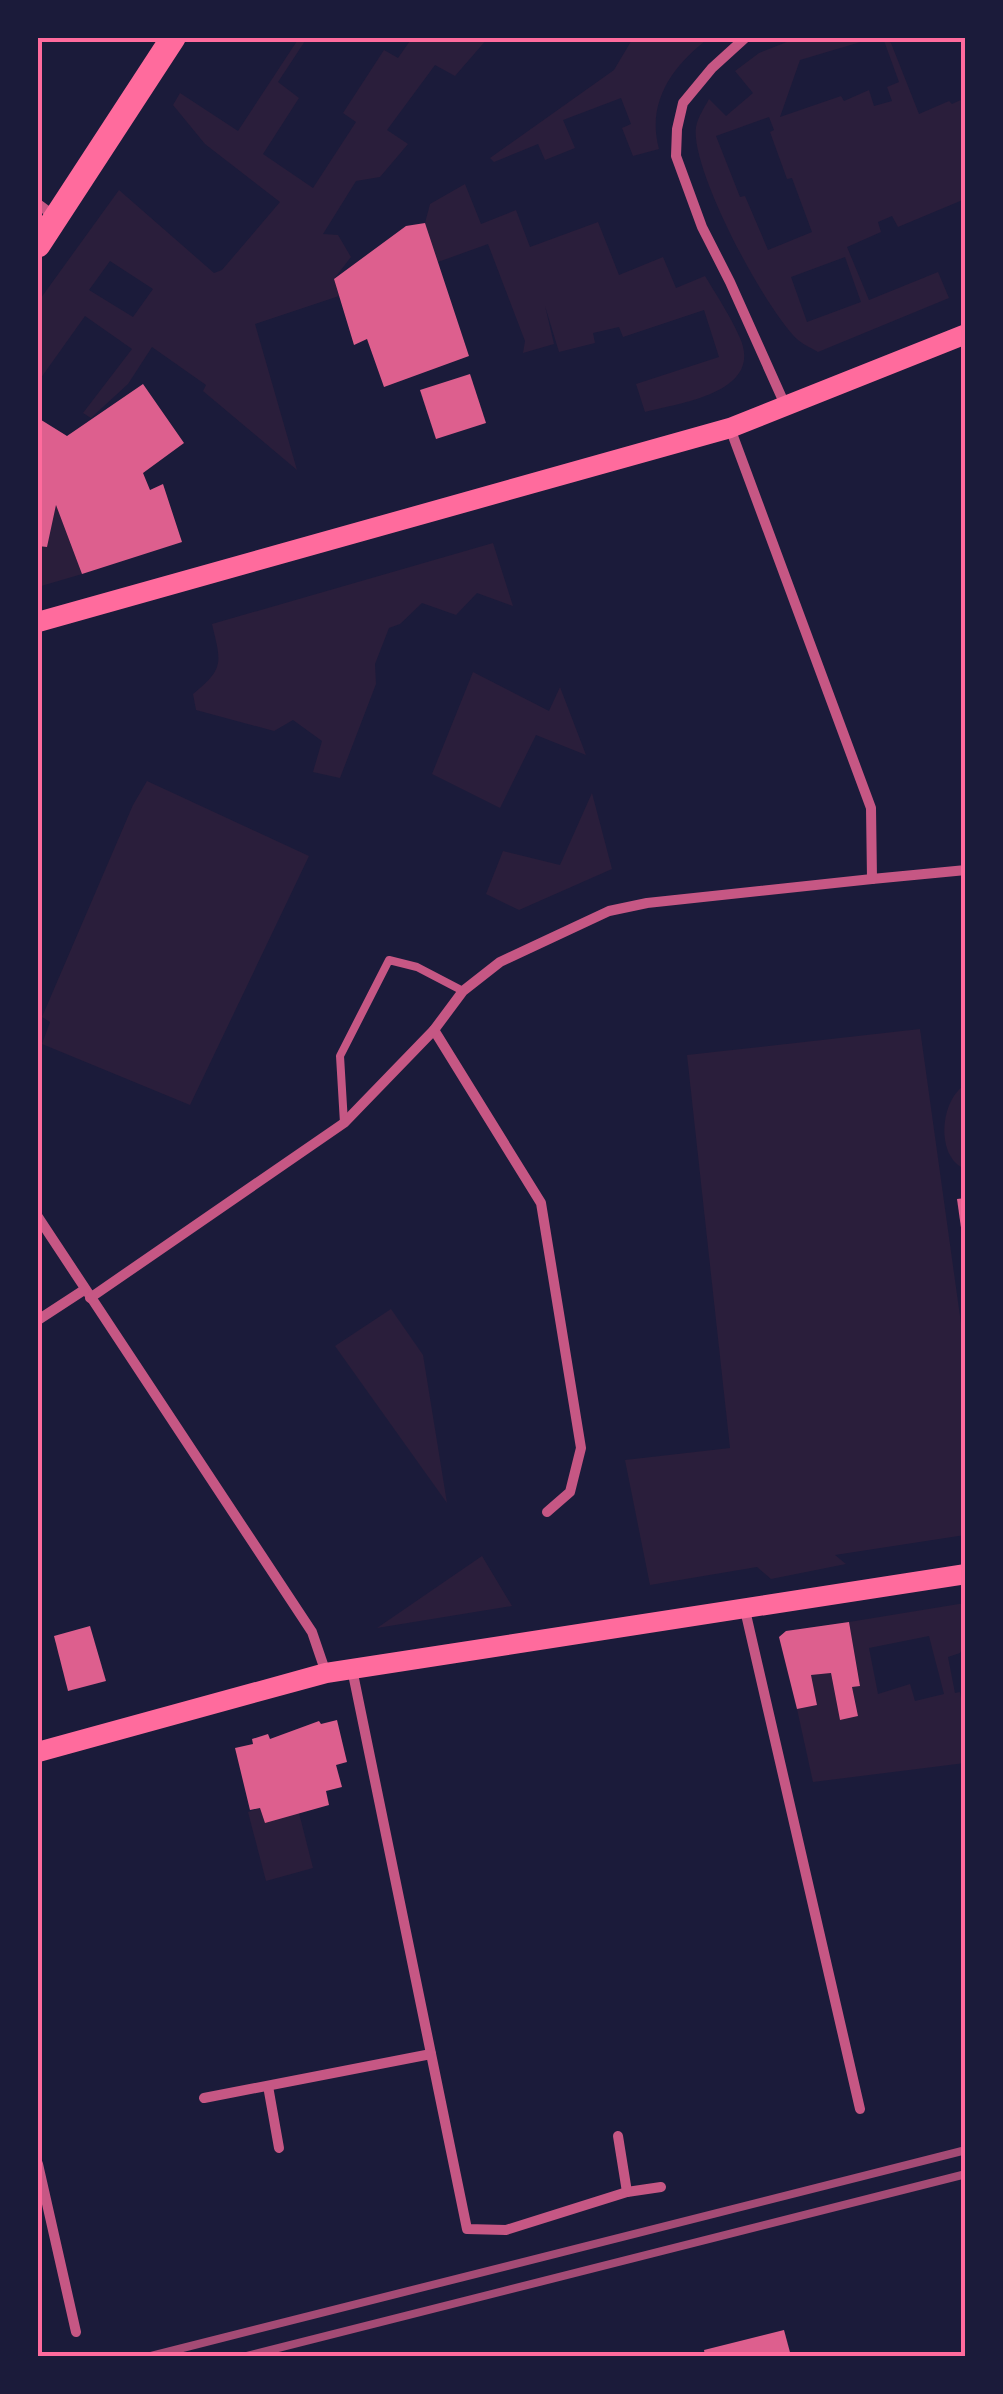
<svg xmlns="http://www.w3.org/2000/svg" width="1003" height="2394" font-family="Karla,sans-serif">
  <rect width="100%" height="100%" fill="#1b1b3a"/>
  <g fill="#2a1e3b" fill-rule="evenodd">
    <path d="M 299,38 L 307,38 L 278,82 L 299,98 L 263,154 L 313,188 L 356,122 L 343,113 L 384,50 L 398,58 L 412,38 L 488,38 L 455,76 L 435,65 L 387,130 L 408,144 L 380,177 L 356,181 L 323,234 L 338,235 L 351,257 L 334,279 L 339,296 L 255,324 L 297,470 L 203,391 L 206,385 L 152,347 L 128,384 L 91,418 L 83,413 L 132,349 L 85,316 L 38,382 L 38,302 L 119,190 L 214,273 L 222,270 L 280,202 L 205,144 L 173,105 L 180,93 L 238,131 ZM 110,261 L 153,289 L 133,317 L 89,290 Z"/>
    <path d="M 633,38 L 709,38 C 673,65 646,102 659,149 L 633,156 L 622,128 L 631,124 L 621,98 L 563,120 L 575,148 L 545,160 L 538,144 L 494,162 L 490,158 L 614,70 Z"/>
    <path d="M 797,38 L 874,38 L 800,60 L 780,117 L 841,96 L 844,101 L 869,90 L 874,106 L 892,101 L 887,87 L 899,82 L 883,38 L 891,43 L 919,114 L 949,101 L 952,104 L 965,98 L 965,199 L 898,227 L 892,216 L 878,222 L 881,232 L 847,247 L 869,300 L 938,272 L 949,298 L 818,352 C 812,348 804,345 798,340 C 766,311 690,169 696,127 C 698,117 704,108 709,99 L 726,116 L 753,93 L 735,71 L 759,53 ZM 769,117 L 774,130 L 770,132 L 787,179 L 792,178 L 812,232 L 768,250 L 745,196 L 740,197 L 716,136 ZM 845,257 L 861,302 L 807,322 L 791,277 Z"/>
    <path d="M 465,184 L 481,224 L 516,210 L 530,247 L 598,222 L 619,275 L 663,257 L 676,288 L 705,276 C 717,296 731,317 740,338 C 764,393 679,403 645,412 L 636,384 L 719,357 L 704,310 L 623,337 L 619,327 L 593,333 L 595,343 L 559,352 L 545,306 L 554,344 L 523,353 L 525,341 L 488,244 L 438,262 L 425,223 L 430,204 Z"/>
    <polygon points="56,505 82,574 38,587 38,546 47,546"/>
    <path d="M 493,543 L 513,606 L 477,593 L 456,615 L 422,603 L 400,624 L 389,628 L 375,664 L 376,684 L 340,778 L 313,772 L 322,741 L 293,720 L 274,731 L 196,710 L 193,694 C 225,668 221,662 212,624 Z"/>
    <polygon points="473,672 549,711 560,687 586,755 536,735 500,808 432,774"/>
    <polygon points="147,781 309,856 190,1105 42,1044 50,1022 42,1017 133,805"/>
    <polygon points="592,793 612,869 519,910 486,894 503,851 560,865"/>
    <polygon points="920,1029 965,1352 965,1535 835,1555 846,1564 771,1579 757,1567 650,1585 625,1460 730,1448 687,1055"/>
    <path d="M 965,1085 L 965,1169 C 935,1157 940,1100 965,1085 Z"/>
    <polygon points="391,1309 423,1355 447,1503 335,1346"/>
    <polygon points="482,1556 512,1606 377,1628"/>
    <path d="M 965,1603 L 965,1644 L 960,1653 L 948,1657 L 955,1693 L 960,1692 L 965,1723 L 965,1763 L 813,1782 L 797,1709 L 817,1705 L 811,1675 L 831,1673 L 840,1720 L 858,1716 L 852,1687 L 860,1685 L 849,1622 ZM 929,1636 L 944,1694 L 915,1701 L 910,1684 L 878,1694 L 869,1648 Z"/>
    <polygon points="260,1808 299,1813 313,1868 266,1881 248,1812"/>
  </g>
  <g fill="#dd5f8e">
    <polygon points="425,223 469,356 384,387 367,339 354,345 334,279 406,226"/>
    <polygon points="470,374 486,423 436,439 420,390"/>
    <polygon points="143,384 184,443 143,473 150,490 163,484 182,542 82,574 56,505 47,547 38,546 38,418 67,436"/>
    <polygon points="966,1198 966,1242 963,1242 957,1199"/>
    <polygon points="849,1622 860,1686 852,1687 858,1716 840,1720 831,1673 811,1675 817,1705 797,1709 779,1637 786,1631"/>
    <polygon points="90,1626 106,1681 68,1691 54,1636"/>
    <polygon points="337,1720 347,1762 336,1765 342,1787 326,1791 329,1805 265,1823 260,1808 250,1810 235,1748 253,1744 252,1739 268,1734 270,1739 319,1721 321,1724"/>
    <polygon points="784,2330 791,2356 705,2356 704,2350"/>
  </g>
  <g fill="none" stroke-linecap="round" stroke-linejoin="round">
    <polyline stroke="#c65784" stroke-width="8" points="344,1123 340,1056 389,960 417,967 463,991"/>
    <g stroke="#c65784" stroke-width="10">
      <polyline points="745,38 712,68 683,103 677,129 676,156 702,227 730,282 786,407"/>
      <polyline points="38,204 57,218"/>
      <polyline points="872,879 966,870"/>
      <polyline points="434,1030 541,1203 581,1448 570,1492 547,1512"/>
      <polyline points="38,1217 312,1632 326,1673"/>
      <polyline points="90,1298 344,1123 434,1030 463,991 500,962 609,911 647,903 872,879 871,808 730,428"/>
      <polyline points="38,1320 84,1290"/>
      <polyline points="745,1610 860,2109"/>
      <polyline points="352,1669 467,2229 506,2230 627,2192 661,2187"/>
      <polyline points="268,2086 279,2148"/>
      <polyline points="204,2098 431,2054"/>
      <polyline points="618,2136 627,2192"/>
      <polyline points="38,2164 76,2332"/>
    </g>
    <g stroke="#ff6b9d" stroke-width="20">
      <polyline points="38,622 730,428 966,334"/>
      <polyline points="38,1752 326,1673 966,1574"/>
    </g>
    <polyline stroke="#ff6b9d" stroke-width="25" points="38,245 173,38"/>
    <g stroke="#a44b75" stroke-width="8">
      <polyline points="151,2356 966,2150"/>
      <polyline points="247,2356 966,2174"/>
    </g>
  </g>
  <rect width="1003" height="2394" fill="none" stroke="#1b1b3a" stroke-width="80"/>
  <rect x="40" y="40" width="923" height="2314" fill="none" stroke="#ff6b9d" stroke-width="4"/>
</svg>
